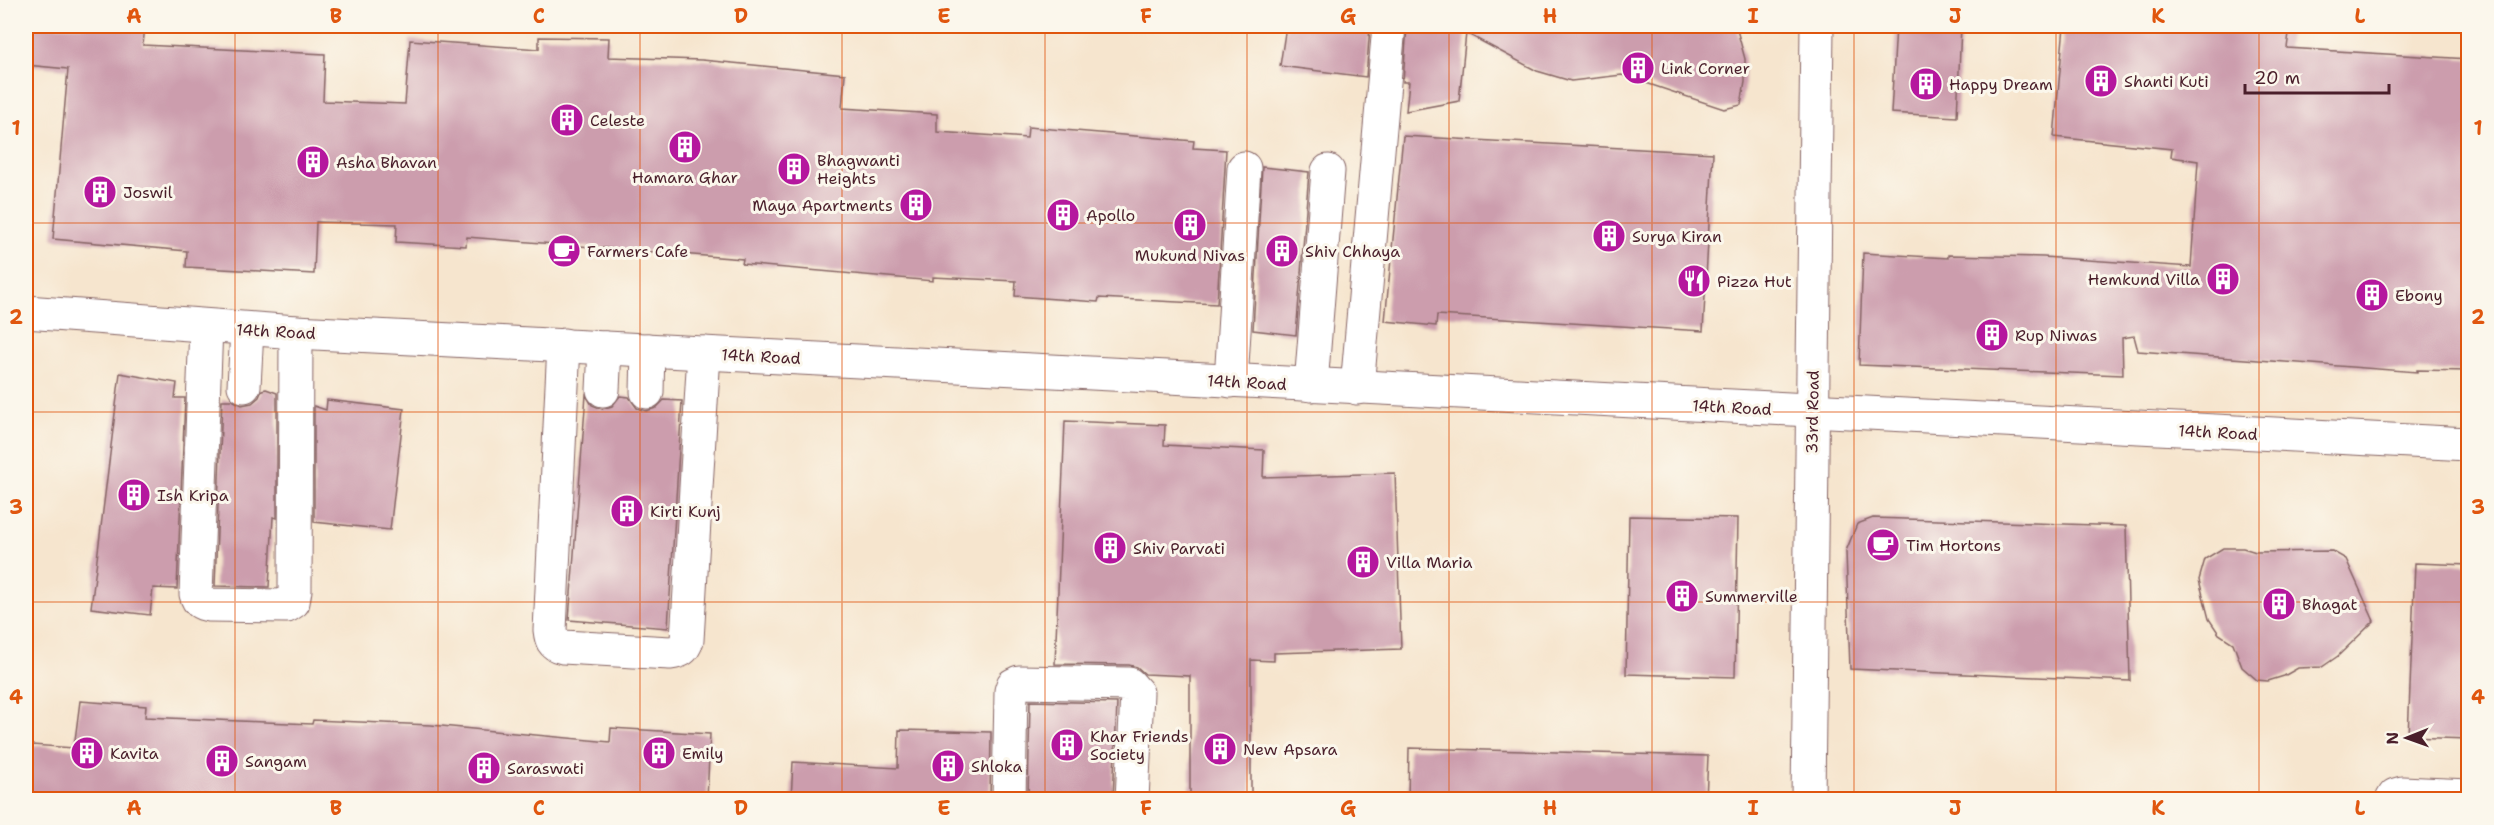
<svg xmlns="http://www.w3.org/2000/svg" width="2494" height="825" font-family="'Shantell Sans',sans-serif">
  <rect width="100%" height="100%" fill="#fbf7ec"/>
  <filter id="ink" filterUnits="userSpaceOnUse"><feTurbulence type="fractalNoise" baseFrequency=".0167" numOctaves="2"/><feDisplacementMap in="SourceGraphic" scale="12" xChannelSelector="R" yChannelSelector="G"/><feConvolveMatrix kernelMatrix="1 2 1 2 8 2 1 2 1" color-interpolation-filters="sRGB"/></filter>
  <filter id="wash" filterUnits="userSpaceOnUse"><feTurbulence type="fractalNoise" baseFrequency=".008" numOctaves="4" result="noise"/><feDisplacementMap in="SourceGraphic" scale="24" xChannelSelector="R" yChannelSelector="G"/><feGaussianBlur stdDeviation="1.35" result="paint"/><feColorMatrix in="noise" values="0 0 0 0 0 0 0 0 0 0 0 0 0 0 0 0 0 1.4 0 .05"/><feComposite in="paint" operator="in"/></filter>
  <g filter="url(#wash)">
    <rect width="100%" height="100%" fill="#f6e5ce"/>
    <g id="blocks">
      <g fill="#cc9dad">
        <polygon points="26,26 145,26 143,45 325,54 323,101 405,104 410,40 539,49 539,37 609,38 608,57 702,60 845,74 842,108 937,114 937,132 1027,138 1028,127 1194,141 1193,148 1226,150 1217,304 1099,298 1098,302 1015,296 1016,281 933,277 933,281 742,264 743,259 467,237 466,246 396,242 397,224 316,222 314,274 186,267 187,251 53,239 68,69 26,65"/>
        <polygon points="1286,26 1370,26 1366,77 1280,66"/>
        <polygon points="1407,26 1736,26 1745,59 1745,82 1741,105 1724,109 1622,75 1571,81 1537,71 1466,33 1459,101 1406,111 1409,82 1403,82"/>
        <polygon points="1896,26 1961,26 1957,117 1891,113"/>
        <polygon points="2064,26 2290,26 2287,48 2469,59 2469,371 2417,370 2417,372 2138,351 2134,336 2122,338 2123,375 1859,365 1863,253 1948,258 1948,255 2043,257 2191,267 2198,161 2171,157 2172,149 2054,137"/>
        <polygon points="1403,136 1713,153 1703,331 1437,315 1436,326 1385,321"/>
        <polygon points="1262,167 1309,172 1296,335 1253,330"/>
        <polygon points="120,373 177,383 175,398 185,398 177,589 153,588 150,615 91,608"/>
        <polygon points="266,389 277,393 277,518 273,517 269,587 215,586 222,400 232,400 242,405 252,403 259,397 262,390"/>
        <polygon points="586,395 592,405 602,409 612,406 620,396 629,397 637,408 646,411 656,408 664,400 682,401 668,628 569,620"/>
        <polygon points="327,400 404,409 390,530 314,522 314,406 326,410"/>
        <polygon points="1065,421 1165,425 1164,445 1264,450 1263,477 1395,473 1401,649 1274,653 1274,661 1251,660 1251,800 1190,800 1190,676 1145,674 1137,667 1129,665 1055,664"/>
        <polygon points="1629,516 1738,518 1735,677 1626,674"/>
        <polygon points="1873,518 2126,526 2130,681 1850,669 1846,551 1857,524"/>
        <polygon points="2223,548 2243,548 2256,552 2332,551 2346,559 2374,621 2338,656 2322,667 2298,668 2284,676 2268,681 2257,680 2242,667 2233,643 2219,634 2209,619 2199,580 2205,559"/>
        <polygon points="2415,563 2469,565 2469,739 2408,737"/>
        <polygon points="80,701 146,706 145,717 312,724 313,720 431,725 610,742 611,728 710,734 707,800 29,800 32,745 74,748"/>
        <polygon points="1030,701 1117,703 1113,800 1028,800"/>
        <polygon points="899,730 991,732 990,800 791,800 793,762 898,768"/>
        <polygon points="1409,748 1708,756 1706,800 1408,800"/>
      </g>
    </g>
  </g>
  <g filter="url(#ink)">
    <use href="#blocks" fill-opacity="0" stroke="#866464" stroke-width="1.5"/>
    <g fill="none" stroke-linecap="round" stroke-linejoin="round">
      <defs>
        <g id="street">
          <polyline points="26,312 296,332 2468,444"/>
          <path d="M 206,326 L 196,594 C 198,602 201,604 210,605 L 287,606 L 293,602 L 295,590 L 296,332"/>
          <path d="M 564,345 L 550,630 C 551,639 552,645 563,647 L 670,653 C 680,652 684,650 687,640 L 704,353"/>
          <polyline points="1231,381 1244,168"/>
          <polyline points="1311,385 1328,171"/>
          <polyline points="244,386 247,330"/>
          <polyline points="1357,388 1389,26"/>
          <polyline points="603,390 605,348"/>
          <polyline points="647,392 648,350"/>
          <polyline points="1009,800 1011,691 1013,685 1019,682 1129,684 1137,693 1132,800"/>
          <polyline points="2392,800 2395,795 2402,793 2468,796"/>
        </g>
        <polyline id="secondary" points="1808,800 1817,26"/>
      </defs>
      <use href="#street" stroke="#866464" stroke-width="35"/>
      <use href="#secondary" stroke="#866464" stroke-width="35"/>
      <use href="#street" stroke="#fff" stroke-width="33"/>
      <use href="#secondary" stroke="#fff" stroke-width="33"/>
    </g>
  </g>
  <path fill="none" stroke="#e0560e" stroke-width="1.5" stroke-opacity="0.55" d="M 235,26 L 235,800M 438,26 L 438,800M 640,26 L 640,800M 842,26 L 842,800M 1045,26 L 1045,800M 1247,26 L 1247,800M 1449,26 L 1449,800M 1652,26 L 1652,800M 1854,26 L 1854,800M 2056,26 L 2056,800M 2259,26 L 2259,800M 26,223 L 2468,223M 26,412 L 2468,412M 26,602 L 2468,602"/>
  <defs>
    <symbol id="building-disc" viewBox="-11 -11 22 22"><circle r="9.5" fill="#b5179e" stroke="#fbf7ec"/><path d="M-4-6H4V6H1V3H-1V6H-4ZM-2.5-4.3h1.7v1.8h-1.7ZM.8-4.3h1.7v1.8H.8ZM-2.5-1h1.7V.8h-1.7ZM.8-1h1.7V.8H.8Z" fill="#fff"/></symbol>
    <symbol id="cafe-disc" viewBox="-11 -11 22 22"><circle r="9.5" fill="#b5179e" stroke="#fbf7ec"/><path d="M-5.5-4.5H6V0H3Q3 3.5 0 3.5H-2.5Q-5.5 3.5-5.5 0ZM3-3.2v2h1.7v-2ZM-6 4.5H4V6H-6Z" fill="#fff"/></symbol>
    <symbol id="restaurant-disc" viewBox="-11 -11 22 22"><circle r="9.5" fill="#b5179e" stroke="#fbf7ec"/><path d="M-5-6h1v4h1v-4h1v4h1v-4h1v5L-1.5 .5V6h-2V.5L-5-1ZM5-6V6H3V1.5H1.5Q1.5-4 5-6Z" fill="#fff"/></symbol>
  </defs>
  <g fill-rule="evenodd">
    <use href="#building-disc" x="1619" y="49" width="38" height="38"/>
    <use href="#building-disc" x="2082" y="62" width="38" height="38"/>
    <use href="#building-disc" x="1907" y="65" width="38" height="38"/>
    <use href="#building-disc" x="548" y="101" width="38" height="38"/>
    <use href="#building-disc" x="666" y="128" width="38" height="38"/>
    <use href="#building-disc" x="294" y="143" width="38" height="38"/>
    <use href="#building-disc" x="775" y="150" width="38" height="38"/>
    <use href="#building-disc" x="81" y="173" width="38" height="38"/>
    <use href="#building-disc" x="897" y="186" width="38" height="38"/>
    <use href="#building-disc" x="1044" y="196" width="38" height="38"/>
    <use href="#building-disc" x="1171" y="206" width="38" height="38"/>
    <use href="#building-disc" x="1590" y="217" width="38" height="38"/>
    <use href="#cafe-disc" x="545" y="232" width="38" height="38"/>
    <use href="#building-disc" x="1263" y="232" width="38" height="38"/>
    <use href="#building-disc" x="2204" y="260" width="38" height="38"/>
    <use href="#restaurant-disc" x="1675" y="262" width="38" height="38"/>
    <use href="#building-disc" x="2353" y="276" width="38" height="38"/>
    <use href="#building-disc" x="1973" y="316" width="38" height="38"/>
    <use href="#building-disc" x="115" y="476" width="38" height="38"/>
    <use href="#building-disc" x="608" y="492" width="38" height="38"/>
    <use href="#cafe-disc" x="1864" y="526" width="38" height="38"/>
    <use href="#building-disc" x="1091" y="529" width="38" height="38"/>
    <use href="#building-disc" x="1344" y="543" width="38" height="38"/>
    <use href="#building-disc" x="1663" y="577" width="38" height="38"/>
    <use href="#building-disc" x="2260" y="585" width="38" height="38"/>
    <use href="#building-disc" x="1048" y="726" width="38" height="38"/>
    <use href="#building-disc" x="1201" y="730" width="38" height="38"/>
    <use href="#building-disc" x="68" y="734" width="38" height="38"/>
    <use href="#building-disc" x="640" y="734" width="38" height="38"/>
    <use href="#building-disc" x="203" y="742" width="38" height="38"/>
    <use href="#building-disc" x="929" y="747" width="38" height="38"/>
    <use href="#building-disc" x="465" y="749" width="38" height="38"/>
  </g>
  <g text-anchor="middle" stroke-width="6" stroke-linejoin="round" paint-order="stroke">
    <g font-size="16" fill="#4a1f2b" stroke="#fbf7ec" text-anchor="start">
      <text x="1661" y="74">Link Corner</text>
      <text x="2124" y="87">Shanti Kuti</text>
      <text x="1949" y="90">Happy Dream</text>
      <text x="590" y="126">Celeste</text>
      <text x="817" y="166">Bhagwanti<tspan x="817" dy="18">Heights</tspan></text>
      <text x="336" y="168">Asha Bhavan</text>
      <text x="685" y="183" text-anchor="middle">Hamara Ghar</text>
      <text x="123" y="198">Joswil</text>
      <text x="893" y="211" text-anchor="end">Maya Apartments</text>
      <text x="1086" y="221">Apollo</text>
      <text x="1632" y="242">Surya Kiran</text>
      <text x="587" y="257">Farmers Cafe</text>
      <text x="1305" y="257">Shiv Chhaya</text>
      <text x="1190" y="261" text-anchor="middle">Mukund Nivas</text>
      <text x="2200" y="285" text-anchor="end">Hemkund Villa</text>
      <text x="1717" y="287">Pizza Hut</text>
      <text x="2395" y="301">Ebony</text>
      <text x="2015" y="341">Rup Niwas</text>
      <text x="157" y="501">Ish Kripa</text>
      <text x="650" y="517">Kirti Kunj</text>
      <text x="1906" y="551">Tim Hortons</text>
      <text x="1133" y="554">Shiv Parvati</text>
      <text x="1386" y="568">Villa Maria</text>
      <text x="1705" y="602">Summerville</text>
      <text x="2302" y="610">Bhagat</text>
      <text x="1090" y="742">Khar Friends<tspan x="1090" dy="18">Society</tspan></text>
      <text x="1243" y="755">New Apsara</text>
      <text x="110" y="759">Kavita</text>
      <text x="682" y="759">Emily</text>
      <text x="245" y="767">Sangam</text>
      <text x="971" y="772">Shloka</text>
      <text x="507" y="774">Saraswati</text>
    </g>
    <g font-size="16" fill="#4a1f2b" stroke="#fbf7ec">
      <text transform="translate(276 331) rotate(3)" y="6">14th Road</text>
      <text transform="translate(761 356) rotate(3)" y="6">14th Road</text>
      <text transform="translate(1247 382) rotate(3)" y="6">14th Road</text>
      <text transform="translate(1732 407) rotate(3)" y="6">14th Road</text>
      <text transform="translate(1812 412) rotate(-89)" y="6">33rd Road</text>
      <text transform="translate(2218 432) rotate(3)" y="6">14th Road</text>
    </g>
  </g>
  <rect width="2494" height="825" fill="none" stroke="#fbf7ec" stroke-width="66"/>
  <g transform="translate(2407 738) rotate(269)" stroke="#fbf7ec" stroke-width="4.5" paint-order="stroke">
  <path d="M0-4.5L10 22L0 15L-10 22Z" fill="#4a1f2b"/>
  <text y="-9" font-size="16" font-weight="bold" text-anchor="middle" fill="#4a1f2b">N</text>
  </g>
  <path d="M2245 84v9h144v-9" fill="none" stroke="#4a1f2b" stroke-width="3"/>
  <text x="2254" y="84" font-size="18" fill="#4a1f2b" stroke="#fbf7ec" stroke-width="4.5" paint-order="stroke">20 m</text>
  <rect x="33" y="33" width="2428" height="759" fill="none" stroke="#e0560e" stroke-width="2"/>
  <g font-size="20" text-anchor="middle" font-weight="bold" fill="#e0560e">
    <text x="134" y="23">A</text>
    <text x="336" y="23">B</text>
    <text x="539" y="23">C</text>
    <text x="741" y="23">D</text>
    <text x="944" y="23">E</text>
    <text x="1146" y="23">F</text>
    <text x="1348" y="23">G</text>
    <text x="1550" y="23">H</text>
    <text x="1753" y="23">I</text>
    <text x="1955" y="23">J</text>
    <text x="2158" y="23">K</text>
    <text x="2360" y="23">L</text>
    <text x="16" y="135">1</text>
    <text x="2478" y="135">1</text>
    <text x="16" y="324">2</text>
    <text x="2478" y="324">2</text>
    <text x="16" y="514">3</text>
    <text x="2478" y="514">3</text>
    <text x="16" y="704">4</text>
    <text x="2478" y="704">4</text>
    <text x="134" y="815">A</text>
    <text x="336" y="815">B</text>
    <text x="539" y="815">C</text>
    <text x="741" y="815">D</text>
    <text x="944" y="815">E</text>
    <text x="1146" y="815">F</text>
    <text x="1348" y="815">G</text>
    <text x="1550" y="815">H</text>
    <text x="1753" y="815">I</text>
    <text x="1955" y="815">J</text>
    <text x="2158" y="815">K</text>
    <text x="2360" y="815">L</text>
  </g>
</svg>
